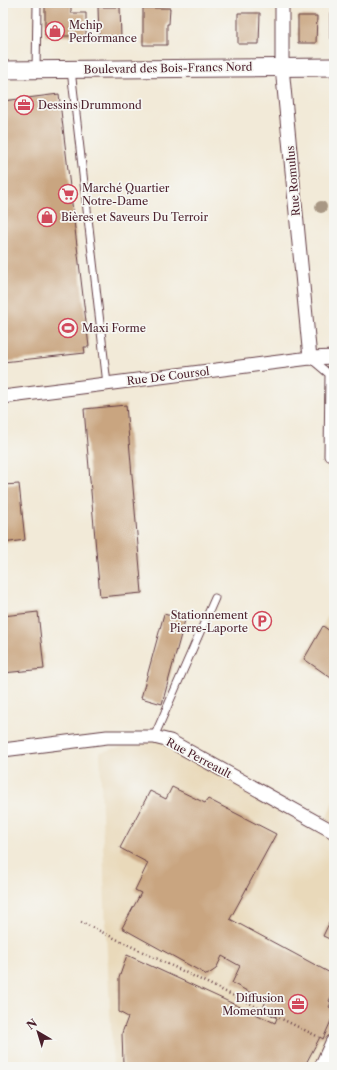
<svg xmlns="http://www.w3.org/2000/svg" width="337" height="1070" font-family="'Libre Caslon Text',serif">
  <rect width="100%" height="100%" fill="#f6f6f2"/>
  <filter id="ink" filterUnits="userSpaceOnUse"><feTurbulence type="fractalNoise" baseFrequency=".025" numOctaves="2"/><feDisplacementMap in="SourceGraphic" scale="8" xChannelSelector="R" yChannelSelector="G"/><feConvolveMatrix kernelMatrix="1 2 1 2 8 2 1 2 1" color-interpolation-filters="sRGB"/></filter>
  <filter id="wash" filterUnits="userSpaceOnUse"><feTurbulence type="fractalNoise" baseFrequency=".012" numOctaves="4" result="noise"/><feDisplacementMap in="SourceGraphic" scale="16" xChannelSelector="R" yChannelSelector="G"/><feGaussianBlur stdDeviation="0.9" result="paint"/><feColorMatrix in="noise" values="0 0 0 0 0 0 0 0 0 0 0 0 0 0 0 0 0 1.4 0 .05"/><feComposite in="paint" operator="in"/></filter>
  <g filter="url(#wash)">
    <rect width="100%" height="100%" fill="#f2ead8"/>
    <g fill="#e9d9ba">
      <polygon points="328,616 334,620 334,681 302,660"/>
      <polygon points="159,738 324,826 334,798 334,1067 113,1067 106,934 100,752"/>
    </g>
    <g id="blocks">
      <g fill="#c9a580">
        <polygon points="45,3 71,3 71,13 86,13 86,36 45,36"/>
        <polygon points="98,7 120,7 121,38 99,38"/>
        <polygon points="143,8 170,8 169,24 167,24 167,45 143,45"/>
        <polygon points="238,13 260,13 259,44 238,44"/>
        <rect x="330" y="13" width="4" height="25"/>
        <polygon points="298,16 317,16 316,43 298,43"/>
        <polygon points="59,94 89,347 84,347 85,353 3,362 3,101"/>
        <polygon points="126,405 142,593 100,597 84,409"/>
        <polygon points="19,484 25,540 3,543 3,485"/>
        <polygon points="38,612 44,669 3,673 3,616"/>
        <polygon points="164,614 185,620 162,704 141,698"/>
        <polygon points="323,626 334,634 334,680 304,659"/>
        <polygon points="172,787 205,803 208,799 276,834 230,919 334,975 334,991 329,1001 331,1003 329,1007 334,1010 334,1014 323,1039 320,1037 304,1067 127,1067 123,1064 122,1033 128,1017 119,1012 119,978 127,955 275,1023 277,1018 266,1012 267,1009 263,1008 266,1001 232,983 240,966 222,956 216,969 207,975 122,928 141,893 135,890 148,863 120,848 150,791 166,799"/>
        <polygon points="334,913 334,941 323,936"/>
      </g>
    </g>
  </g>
  <g filter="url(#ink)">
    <use href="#blocks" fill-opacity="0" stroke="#633d45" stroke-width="1"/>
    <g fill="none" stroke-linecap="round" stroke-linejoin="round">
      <defs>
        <g id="service">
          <polyline points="36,70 37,5"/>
          <polyline points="71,70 107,384"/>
          <polyline points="310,358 329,374 328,456"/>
          <polyline points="154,737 215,598"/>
        </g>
        <g id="minor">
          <polyline points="282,3 282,67 310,358"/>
          <polyline points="3,397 310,358 334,357"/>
          <polyline points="3,750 107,737 154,737 170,741 334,832"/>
        </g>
        <g id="tertiary">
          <polyline points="3,70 334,67"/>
          <polyline points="323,1067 334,1043"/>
        </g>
      </defs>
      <use href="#service" stroke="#633d45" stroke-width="9"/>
      <use href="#minor" stroke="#633d45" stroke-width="15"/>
      <use href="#tertiary" stroke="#633d45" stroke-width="19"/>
      <polyline stroke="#633d45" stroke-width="2.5" stroke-dasharray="1 3" stroke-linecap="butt" points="81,922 319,1037"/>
      <use href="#service" stroke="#fff" stroke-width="7"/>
      <use href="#minor" stroke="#fff" stroke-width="13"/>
      <use href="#tertiary" stroke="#fff" stroke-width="17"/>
    </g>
    <circle fill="#a89784" cx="321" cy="207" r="6"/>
  </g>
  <defs>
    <symbol id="shop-ring" viewBox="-11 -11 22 22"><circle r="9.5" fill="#f6f6f2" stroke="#d1495b" stroke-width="1.5"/><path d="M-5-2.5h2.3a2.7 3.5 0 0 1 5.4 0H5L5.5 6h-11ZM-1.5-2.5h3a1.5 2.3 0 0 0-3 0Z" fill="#d1495b"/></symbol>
    <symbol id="office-ring" viewBox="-11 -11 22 22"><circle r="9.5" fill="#f6f6f2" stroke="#d1495b" stroke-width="1.5"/><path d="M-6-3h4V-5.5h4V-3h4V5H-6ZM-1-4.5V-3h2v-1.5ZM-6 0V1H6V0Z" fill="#d1495b"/></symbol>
    <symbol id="supermarket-ring" viewBox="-11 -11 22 22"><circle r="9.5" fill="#f6f6f2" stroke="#d1495b" stroke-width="1.5"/><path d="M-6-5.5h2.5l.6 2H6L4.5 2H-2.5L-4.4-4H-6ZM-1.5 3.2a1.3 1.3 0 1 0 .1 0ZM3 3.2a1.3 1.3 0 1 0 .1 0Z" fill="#d1495b"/></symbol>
    <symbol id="stadium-ring" viewBox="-11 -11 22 22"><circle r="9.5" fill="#f6f6f2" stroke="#d1495b" stroke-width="1.5"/><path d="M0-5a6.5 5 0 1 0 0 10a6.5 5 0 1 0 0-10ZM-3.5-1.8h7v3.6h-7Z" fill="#d1495b"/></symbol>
    <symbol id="parking-ring" viewBox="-11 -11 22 22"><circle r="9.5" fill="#f6f6f2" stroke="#d1495b" stroke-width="1.5"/><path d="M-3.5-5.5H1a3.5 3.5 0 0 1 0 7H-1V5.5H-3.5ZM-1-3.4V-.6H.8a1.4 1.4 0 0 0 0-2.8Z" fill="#d1495b"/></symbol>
  </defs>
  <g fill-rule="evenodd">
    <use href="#shop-ring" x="44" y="20" width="22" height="22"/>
    <use href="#office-ring" x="13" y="94" width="22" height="22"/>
    <use href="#supermarket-ring" x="57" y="183" width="22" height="22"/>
    <use href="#shop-ring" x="36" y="206" width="22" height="22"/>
    <use href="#stadium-ring" x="57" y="317" width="22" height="22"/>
    <use href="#parking-ring" x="251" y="610" width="22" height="22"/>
    <use href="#office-ring" x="287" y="993" width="22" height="22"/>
  </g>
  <g text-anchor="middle" stroke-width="3.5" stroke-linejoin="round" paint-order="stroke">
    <g font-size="11" fill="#4a1f2b" stroke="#f6f6f2" text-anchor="start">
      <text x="69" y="29">Mchip<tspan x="69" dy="13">Performance</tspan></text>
      <text x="38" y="109">Dessins Drummond</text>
      <text x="82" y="192">Marché Quartier<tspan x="82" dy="13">Notre-Dame</tspan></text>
      <text x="61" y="221">Bières et Saveurs Du Terroir</text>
      <text x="82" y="332">Maxi Forme</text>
      <text x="248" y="619" text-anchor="end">Stationnement<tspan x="248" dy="13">Pierre-Laporte</tspan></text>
      <text x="284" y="1002" text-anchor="end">Diffusion<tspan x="284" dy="13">Momentum</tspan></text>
    </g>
    <g font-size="11" fill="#4a1f2b" stroke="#f6f6f2">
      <text transform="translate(168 68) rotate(-1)" y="4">Boulevard des Bois-Francs Nord</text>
      <text transform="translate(293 181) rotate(-95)" y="4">Rue Romulus</text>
      <text transform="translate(168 376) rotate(-7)" y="4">Rue De Coursol</text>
      <text transform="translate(199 758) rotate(28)" y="4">Rue Perreault</text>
    </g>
  </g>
  <rect width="337" height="1070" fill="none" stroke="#f6f6f2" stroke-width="16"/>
  <g transform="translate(38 1032) rotate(322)" stroke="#f6f6f2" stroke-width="3" paint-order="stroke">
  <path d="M0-3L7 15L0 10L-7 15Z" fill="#4a1f2b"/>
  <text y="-6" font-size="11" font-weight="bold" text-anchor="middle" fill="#4a1f2b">N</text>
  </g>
</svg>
